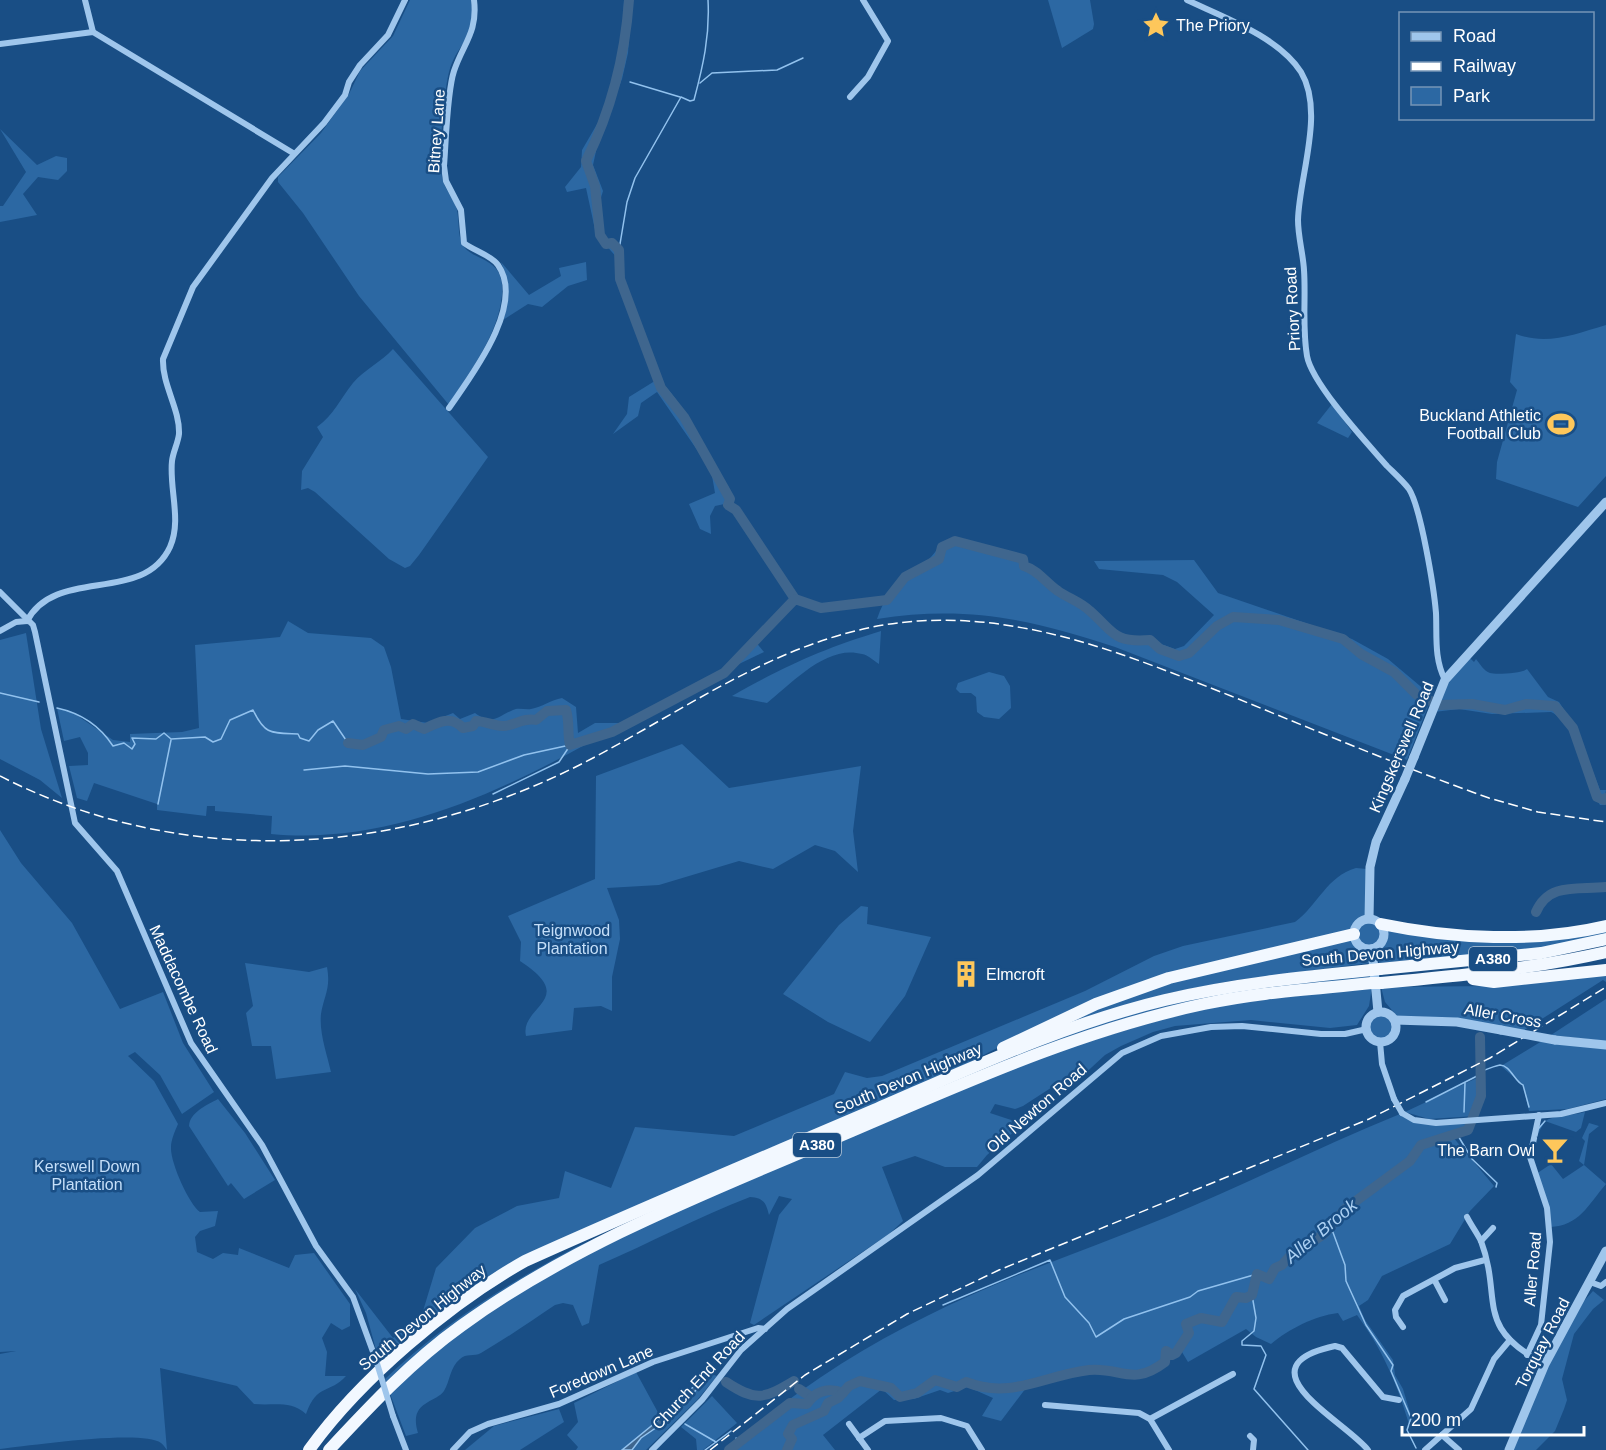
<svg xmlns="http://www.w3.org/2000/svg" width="1606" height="1450" font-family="Arial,sans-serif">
  <rect width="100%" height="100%" fill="#194e85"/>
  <g fill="#2c68a3">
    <path d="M 410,0 L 471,0 C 477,40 457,42 449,72 C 444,91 438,158 442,177 C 444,189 454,198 457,210 C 459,220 458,232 461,241 C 469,264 506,253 502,295 C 498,336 470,370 449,405 L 359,296 L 303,213 L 278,182 L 278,177 L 321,133 L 349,94 L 360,71 L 393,36 Z"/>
    <polygon points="624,0 632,0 628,53 622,79 598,142 593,165 603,191 599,204 606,243 612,243 619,250 619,260 596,234 586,188 567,192 565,187 581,167 582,150 600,119 621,60"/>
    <polygon points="1048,0 1090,0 1094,24 1093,29 1062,48"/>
    <polygon points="0,129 37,165 56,156 67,158 67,171 58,180 38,177 23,194 37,215 0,222 0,206 3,206 26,172"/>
    <path d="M 501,262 L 529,295 L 561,276 L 559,268 L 586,262 L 587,280 L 568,286 L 542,307 L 528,304 L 503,320 C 510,298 509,283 501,262 Z"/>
    <path d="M 1606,325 L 1606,476 L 1578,507 L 1496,479 L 1497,462 L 1517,390 L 1510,382 L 1516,334 C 1547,346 1575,334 1606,325 Z"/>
    <path d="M 393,349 L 488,457 L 419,555 L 410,566 L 405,568 L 389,559 L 315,492 L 308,488 L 301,490 L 302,471 L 323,437 L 317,427 C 334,415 340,399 353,383 C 364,370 381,362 393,349 Z"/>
    <path d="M 658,379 C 683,402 697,436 715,465 C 722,479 731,486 734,502 L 715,506 L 710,516 L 711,534 L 700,529 L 689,504 L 715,493 L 711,470 L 657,392 L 641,403 L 638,416 L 613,434 L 627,414 L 629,397 Z"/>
    <polygon points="1332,404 1352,432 1348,438 1317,423"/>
    <path d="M 955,541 L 1023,559 L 1024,566 L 1032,568 L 1058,591 L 1090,610 L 1113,635 L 1135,641 L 1150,640 L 1175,649 L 1184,646 L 1214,615 L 1177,582 L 1163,575 L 1099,569 L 1094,561 L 1194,560 L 1218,593 L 1352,639 L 1388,659 L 1432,696 L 1407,760 L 1115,647 C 1031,619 966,605 877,619 C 892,574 919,579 940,545 Z"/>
    <path d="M 288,621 L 308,633 L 371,638 L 384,647 L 391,667 L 401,719 L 428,723 L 453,713 L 460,719 L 475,713 C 493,726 496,717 513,710 C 518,707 525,710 531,709 C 542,707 551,700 562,698 L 576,707 L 578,733 L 595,723 L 624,723 C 517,784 399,846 271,834 L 272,816 L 215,811 L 215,806 L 207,806 L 206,816 L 157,810 L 157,804 L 94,783 L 87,801 L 77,798 L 69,766 L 88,765 L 88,753 L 80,737 L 64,741 L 57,708 L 72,712 L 113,740 L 130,742 L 130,734 L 182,732 L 199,728 L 195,645 L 280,637 Z"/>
    <path d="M 881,631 L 879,664 C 874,661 868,655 862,654 C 827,644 792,683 767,703 L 732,696 C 785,666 822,649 881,631 Z"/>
    <polygon points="26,633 41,729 62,798 40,780 0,759 0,640"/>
    <polygon points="754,640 764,652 716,675"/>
    <path d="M 1469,657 L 1474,662 L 1476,659 C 1480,664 1484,671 1490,673 C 1496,675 1523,673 1527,669 L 1548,697 L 1559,702 L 1577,730 L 1600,790 L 1606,790 L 1604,805 L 1600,805 L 1596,799 C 1589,776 1573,722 1551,712 L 1492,714 L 1459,709 L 1434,712 L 1445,684 Z"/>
    <polygon points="989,672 1004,676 1010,686 1011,708 999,719 984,717 977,712 976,697 971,693 960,693 956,689 958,683"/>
    <path d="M 682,744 L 729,788 L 861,766 L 853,831 L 858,872 L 835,851 L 815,845 L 773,869 L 739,861 L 659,885 L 607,888 L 619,920 L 620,939 L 612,977 L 612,1011 L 601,1006 L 574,1008 L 572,1030 L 526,1036 C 519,1006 580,1000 520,961 L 521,942 L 508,916 L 595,879 L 596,776 Z"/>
    <path d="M 0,830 L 21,863 L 72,923 L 120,1009 L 163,992 L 183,1043 L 214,1092 L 182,1114 L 160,1075 L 135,1052 L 128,1056 L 154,1081 L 178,1124 C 175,1131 171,1140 171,1147 C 170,1162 189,1204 200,1212 L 218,1211 L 215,1226 L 200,1231 L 195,1237 L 197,1252 L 213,1259 L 223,1253 L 238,1255 L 239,1248 L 289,1268 L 295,1255 L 314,1253 L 350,1304 L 350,1326 L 342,1330 L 331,1323 L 322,1338 L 327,1352 L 325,1376 L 346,1376 C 330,1394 317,1383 306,1414 C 290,1400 274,1406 254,1404 L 237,1386 L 160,1368 L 167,1450 C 165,1448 164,1445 161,1443 C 142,1429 28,1446 0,1449 L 0,1354 L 16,1351 L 0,1352 Z"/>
    <path d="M 1356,868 L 1367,869 L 1365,916 L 1355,923 L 1351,932 L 1270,949 L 1040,1026 L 947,1074 L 530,1263 L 403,1347 L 397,1343 L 381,1348 L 378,1357 L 366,1313 L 355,1289 L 393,1338 L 411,1325 L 423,1311 L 436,1268 L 475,1228 L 517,1206 L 559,1198 L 565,1171 L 611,1188 L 635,1127 L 734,1136 L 834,1094 L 845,1072 L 867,1078 L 882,1076 L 1085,991 L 1154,956 L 1183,946 L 1295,922 C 1318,905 1327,876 1356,868 Z"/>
    <polygon points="861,906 868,907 867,924 931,937 905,996 870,1042 828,1022 783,994 839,925"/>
    <circle cx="1369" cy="934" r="12"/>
    <path d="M 1606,926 L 1606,934 L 1540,949 L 1379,963 C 1378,950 1387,943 1386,931 L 1468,938 Z"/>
    <polygon points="1351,939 1368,956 1370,963 1230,981 1169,993 1069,1024 1053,1025 1156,986"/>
    <path d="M 245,963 L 309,972 L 327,967 C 331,989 324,995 321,1014 C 319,1033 327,1054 331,1072 L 276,1079 L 271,1046 L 252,1046 L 246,1013 L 253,1006 Z"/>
    <path d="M 1371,972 L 1372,979 L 1129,1019 L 578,1250 L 387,1385 L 385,1379 C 442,1324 507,1284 576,1247 L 972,1073 L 1100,1022 L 1213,990 Z"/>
    <polygon points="1606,974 1606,982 1603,980 1523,1031 1457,1018 1397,1016 1385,1002 1381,987 1494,986"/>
    <path d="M 1372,987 L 1369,1006 L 1357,1025 L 1330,1028 L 1251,1020 L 1175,1026 L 1153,1032 L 1121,1046 L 1105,1055 L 1079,1079 L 1060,1082 L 1023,1106 L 1015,1109 L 995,1104 L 990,1113 L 1023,1124 L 987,1155 L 977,1167 L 945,1167 L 915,1156 L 882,1167 L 903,1221 L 889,1234 L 754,1325 L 750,1323 L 779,1215 L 792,1199 L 779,1196 L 769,1215 C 766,1202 763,1198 750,1197 C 698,1217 650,1243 599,1265 L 589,1323 L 582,1326 L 573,1305 L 563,1303 L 555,1305 C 531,1321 507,1338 481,1353 C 474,1357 466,1353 460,1359 C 450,1367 450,1381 444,1391 C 436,1403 408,1401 418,1433 L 406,1436 L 389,1391 L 454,1337 L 536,1282 L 630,1232 L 964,1087 L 1069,1047 L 1205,1007 Z"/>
    <polygon points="1606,999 1606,1041 1551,1035"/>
    <circle cx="1382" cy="1027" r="13"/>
    <polygon points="1542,1041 1606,1048 1606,1099 1568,1109 1529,1111 1523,1085 1501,1066"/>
    <polygon points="1479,1077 1481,1096 1475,1116 1429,1119 1405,1112"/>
    <path d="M 218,1099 L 245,1133 L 275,1180 L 244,1199 L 231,1183 L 228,1186 L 189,1126 C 190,1112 207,1105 218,1099 Z"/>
    <path d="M 1585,1112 L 1581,1128 L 1576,1132 L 1545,1121 L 1533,1143 C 1541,1111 1557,1119 1585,1112 Z"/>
    <path d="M 1400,1114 L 1414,1122 L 1474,1121 L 1465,1133 L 1452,1136 L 1494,1186 L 1470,1211 L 1450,1244 L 1382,1276 L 1368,1300 L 1359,1306 L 1365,1320 L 1393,1360 L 1395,1375 L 1403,1389 L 1412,1419 L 1409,1424 C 1397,1383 1382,1349 1357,1315 L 1343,1321 L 1338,1313 C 1314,1316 1289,1329 1271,1344 L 1256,1337 L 1246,1329 L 1188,1362 L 1182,1352 L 1166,1359 L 1148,1375 L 1099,1369 L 1076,1371 L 1029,1384 L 1001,1421 L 982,1416 L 993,1398 L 968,1387 L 948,1393 L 940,1390 L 914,1399 L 894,1400 L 882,1389 L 823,1435 L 835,1450 L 727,1450 C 786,1397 855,1351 927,1316 C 1004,1277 1087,1250 1167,1217 C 1245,1185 1321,1146 1400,1114 Z"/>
    <path d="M 1589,1123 L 1599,1126 L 1589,1134 L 1584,1165 L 1606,1184 C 1588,1205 1579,1226 1550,1227 L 1536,1174 L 1551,1164 L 1563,1179 L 1584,1165 L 1579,1161 L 1585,1141 L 1582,1138 Z"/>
    <polygon points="1593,1291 1604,1300 1593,1309 1574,1334 1562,1379 1567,1400 1564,1409 1555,1431 1536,1450 1509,1450 1538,1380 1583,1302"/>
    <polygon points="636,1372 661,1418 622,1450 576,1450 578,1447 567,1435 578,1422 574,1403"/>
    <polygon points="711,1374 717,1376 697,1400 646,1450 632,1450 641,1438 669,1419"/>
    <polygon points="712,1396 737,1423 703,1450 697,1450 696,1439 681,1427"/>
    <polygon points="559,1409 564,1422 520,1450 465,1450 494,1426"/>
  </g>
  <polygon fill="#3f668e" stroke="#92c2ee" stroke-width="1.5" points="711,1374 669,1419 641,1438 632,1450 622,1450 661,1418 676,1400"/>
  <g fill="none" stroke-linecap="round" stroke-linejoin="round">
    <g stroke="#92c2ee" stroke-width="1.5">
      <polyline points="630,82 680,97"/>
      <polyline points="700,83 712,73 777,70 803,58"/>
      <path d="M 619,250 L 627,202 L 635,178 L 681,97 L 690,101 L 694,100 C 703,66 710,36 708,0"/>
      <polyline points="0,693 39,702"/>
      <path d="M 57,708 C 80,713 100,726 113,746 L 124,743 L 132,749 L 135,744 L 132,738 L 156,739 L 164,733 L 171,739 L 205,737 L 213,742 L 221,739 L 230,720 L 253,710 C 265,735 271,733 298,734 L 300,738 L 309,741 L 318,730 L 333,721 L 348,743"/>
      <polyline points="304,770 345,766 428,774 478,772 524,755 570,745"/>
      <polyline points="493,794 559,762 569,747"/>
      <polyline points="158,804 171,740"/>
      <path d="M 1480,1072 C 1485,1070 1494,1066 1500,1065 C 1510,1065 1515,1082 1523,1085 L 1529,1107"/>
      <polyline points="1426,1102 1479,1075"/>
      <polyline points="1464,1112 1465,1083"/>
      <polyline points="1539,1128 1545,1121"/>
      <polyline points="1457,1134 1472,1159 1497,1183 1496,1187"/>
      <polyline points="1331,1227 1345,1265 1346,1281 1366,1325 1393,1365 1391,1371 1411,1418 1407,1430 1416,1448"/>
      <polyline points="1252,1295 1256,1318 1254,1331 1242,1341 1242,1345 1261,1346 1266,1355 1254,1389 1308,1450"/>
      <polyline points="943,1305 1050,1260 1065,1297 1089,1323 1096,1337 1124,1319 1190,1297 1198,1291 1257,1274"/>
      <polyline points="685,1424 716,1442"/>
      <polyline points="736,1438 739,1442"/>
      <polyline points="705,1450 731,1431"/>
    </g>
    <g stroke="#3f668e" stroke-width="10">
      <path d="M 629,0 C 625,56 611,111 586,161 L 595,186 L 600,235 L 606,244 L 612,243 L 619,250 L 620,279 L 661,388 L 684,417 L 730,499 L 728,505 L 736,510 L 795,599"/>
      <path d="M 348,743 L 363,745 L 381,737 L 384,730 L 399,726 L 406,729 L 413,724 L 424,729 C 438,722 451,715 463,728 L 473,726 L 476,721 C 485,721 493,726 503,726 C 515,726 523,717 536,720 L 547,711 L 566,710 C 570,723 567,732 570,745 L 612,732 L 724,673 L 795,599 L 821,608 L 887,600 L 905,577 L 939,559 L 942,547 L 955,541 L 1023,559 L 1024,566 C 1038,570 1046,583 1058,591 C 1068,598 1081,602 1090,611 C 1114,632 1113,643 1150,640 L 1160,649 L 1179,656 L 1189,653 L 1217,626 L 1233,617 L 1279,620 L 1343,639 L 1361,654 L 1394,672 L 1417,695 L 1440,705 L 1472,704 L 1505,710 L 1526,704 L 1555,706 L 1573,728 L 1597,797 L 1604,800 L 1606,798"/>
      <path d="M 1536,912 C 1549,882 1578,890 1606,887"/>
      <path d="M 726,1382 C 756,1402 764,1399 794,1381"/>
      <polyline points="799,1389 811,1397"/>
      <path d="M 729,1450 L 790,1403 L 807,1404 C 815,1391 829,1387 843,1393"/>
      <path d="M 787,1450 L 792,1439 L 788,1434 L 793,1425 L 824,1411 L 828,1403 L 838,1398 L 849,1386 L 860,1381 L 891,1388 L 900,1397 L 917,1393 L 935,1380 L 957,1387 L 966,1382 C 1011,1400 1045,1375 1089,1370 C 1122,1367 1132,1387 1165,1362 L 1166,1351 L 1172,1355 L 1176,1353 L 1189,1333 L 1186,1324 L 1201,1318 L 1222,1322 L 1236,1297 L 1246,1298 L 1252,1295 L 1257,1274 L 1269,1279 L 1275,1268 L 1282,1265 L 1290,1256 L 1324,1234 L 1345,1209 L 1410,1161 L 1421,1145 L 1468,1130 L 1481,1096 L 1480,1037"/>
    </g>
    <g stroke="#9fc6ec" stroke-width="6">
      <polyline points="85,0 93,32"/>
      <path d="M 1187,0 C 1223,17 1279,37 1301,72 C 1325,112 1299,177 1298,220 C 1298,237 1303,253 1304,270 C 1306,298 1302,328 1307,356 C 1312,384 1367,443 1387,466 C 1394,473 1403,481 1409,489 C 1421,508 1434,589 1436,613 C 1437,636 1434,659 1445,680"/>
      <polyline points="0,44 93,32 293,153"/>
      <polyline points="850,97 868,77 888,41 863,0"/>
      <path d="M 449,408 C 471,376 526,305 498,265 C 491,255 474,251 464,243 L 461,210 L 446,181 L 444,166 C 446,142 447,92 454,71 C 463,44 478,32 474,0"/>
      <polyline points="0,592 33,625 35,632 75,823 117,871 191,1043 262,1145 316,1246 353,1297 376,1360"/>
      <path d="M 27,621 C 56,566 143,605 170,547 C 182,520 169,489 172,461 C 173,452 178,443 179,434 C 180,409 162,385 163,359 L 193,287 L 272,178 L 324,123 L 345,95 L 349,82 L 360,65 L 388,35 L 405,0"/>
      <polyline points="0,631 16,622 27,621"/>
      <polyline points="1380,1042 1382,1064 1394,1099"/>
      <polyline points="1402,1113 1414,1120 1436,1123 1561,1114 1606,1103"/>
      <path d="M 1467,1217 C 1471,1225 1477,1233 1481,1241 C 1503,1300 1473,1327 1545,1364"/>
      <polyline points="1481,1241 1493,1228"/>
      <polyline points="1435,1281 1445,1300"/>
      <polyline points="1590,1282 1601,1286 1606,1282"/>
      <polyline points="1403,1327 1396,1317 1395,1310 1403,1296 1455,1268 1485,1260"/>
      <polyline points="1527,1355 1541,1325 1550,1242 1547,1208 1530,1157 1539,1115"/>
      <polyline points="1045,1405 1139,1413 1150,1419 1169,1450"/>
      <polyline points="393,1416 406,1450"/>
      <polyline points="1150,1419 1233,1374"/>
      <polyline points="849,1424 868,1450"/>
      <polyline points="1442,1435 1459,1450"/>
      <polyline points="1250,1436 1254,1440 1253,1450"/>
      <polyline points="859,1438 885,1421 941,1418 967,1426 982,1450"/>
      <polyline points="453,1450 470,1432 488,1424 559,1404 653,1362 758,1328 765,1329"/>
      <polyline points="652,1450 702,1400 741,1350 787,1309 978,1175 1122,1053 1161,1036 1211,1027 1242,1026 1321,1034 1345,1034 1367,1029"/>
      <path d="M 1368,1450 C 1345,1421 1237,1367 1335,1346 L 1342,1348 L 1383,1397 L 1399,1400"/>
      <polyline points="1425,1450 1471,1409 1494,1359 1510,1340"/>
    </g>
    <g stroke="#9fc6ec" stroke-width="9">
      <polyline points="1414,757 1445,680 1606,502"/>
      <circle cx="1369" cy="934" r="15"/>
      <polyline points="1369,919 1370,867 1376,842 1405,779"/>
      <polyline points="1372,949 1378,1012"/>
      <circle cx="1381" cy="1027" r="15"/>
      <polyline points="1395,1020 1457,1022 1501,1030"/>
      <polyline points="1555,1040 1606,1045"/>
      <polyline points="1509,1450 1545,1364 1606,1251"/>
    </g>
    <g stroke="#f2f8ff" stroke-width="12">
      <path d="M 1381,924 C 1453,939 1534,943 1606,926"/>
      <polyline points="1380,969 1541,953 1606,939"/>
      <polyline points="1473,979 1494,982 1606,970"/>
      <path d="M 1381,983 C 1457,976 1532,969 1606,952"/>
      <polyline points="1003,1048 1096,1004 1169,978 1354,934"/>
      <path d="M 309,1450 C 360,1379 449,1304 525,1261 C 640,1209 757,1160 874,1110 C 969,1069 1064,1024 1165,1000 C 1233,984 1302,977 1371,970"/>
      <path d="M 329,1450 C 370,1406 412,1361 461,1326 C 571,1246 701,1195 826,1142 C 949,1090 1072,1032 1204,1004 C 1259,992 1316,989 1372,983"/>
    </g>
    <g stroke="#fff" stroke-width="1.5" stroke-dasharray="10 4.5" stroke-linecap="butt">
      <path d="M 0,776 C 189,873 408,856 593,758 C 698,702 796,629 918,621 C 1030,614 1129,656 1231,696 C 1317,731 1402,767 1489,798 L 1538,812 L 1606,822"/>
      <polyline points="710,1450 805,1375 907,1314 999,1270 1369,1119 1490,1058 1606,987"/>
    </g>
    <g stroke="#9fc6ec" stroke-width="6">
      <polyline points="1394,1099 1402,1113"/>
      <polyline points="376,1360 393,1416"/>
    </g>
    <g stroke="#9fc6ec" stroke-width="9">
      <polyline points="1405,779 1414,757"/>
      <polyline points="1501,1030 1555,1040"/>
    </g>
    <g stroke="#f2f8ff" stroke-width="12">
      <polyline points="1371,970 1380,969"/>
      <polyline points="1372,983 1381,983"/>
    </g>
  </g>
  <defs>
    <symbol id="sight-bare" viewBox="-9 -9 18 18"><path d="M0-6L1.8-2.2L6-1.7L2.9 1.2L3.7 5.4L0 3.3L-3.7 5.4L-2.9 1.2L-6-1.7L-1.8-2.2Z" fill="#fec75b" stroke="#194e85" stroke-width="2.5" paint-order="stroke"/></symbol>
    <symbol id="stadium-bare" viewBox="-9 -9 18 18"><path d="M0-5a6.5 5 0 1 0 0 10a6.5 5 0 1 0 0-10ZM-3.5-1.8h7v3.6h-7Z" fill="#fec75b" stroke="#194e85" stroke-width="2.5" paint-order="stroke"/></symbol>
    <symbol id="building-bare" viewBox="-9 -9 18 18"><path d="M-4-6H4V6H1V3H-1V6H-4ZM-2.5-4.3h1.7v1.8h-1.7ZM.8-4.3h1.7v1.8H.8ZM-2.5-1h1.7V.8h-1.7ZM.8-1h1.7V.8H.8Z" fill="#fec75b" stroke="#194e85" stroke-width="2.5" paint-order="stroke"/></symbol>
    <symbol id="bar-bare" viewBox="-9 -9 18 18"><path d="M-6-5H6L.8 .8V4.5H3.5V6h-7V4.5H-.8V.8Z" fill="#fec75b" stroke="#194e85" stroke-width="2.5" paint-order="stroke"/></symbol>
  </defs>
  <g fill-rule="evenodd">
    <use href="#sight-bare" x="1137" y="6" width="38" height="38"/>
    <use href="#stadium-bare" x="1542" y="405" width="38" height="38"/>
    <use href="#building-bare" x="947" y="955" width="38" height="38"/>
    <use href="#bar-bare" x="1536" y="1131" width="38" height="38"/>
  </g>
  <g text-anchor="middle" stroke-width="5" stroke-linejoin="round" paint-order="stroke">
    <g fill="#194e85" stroke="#bacada" stroke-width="1.5">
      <rect x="1469" y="947" width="48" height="24" rx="4.5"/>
      <rect x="793" y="1133" width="48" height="24" rx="4.5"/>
    </g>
    <g font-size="15" font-weight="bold" fill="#fff">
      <text x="1493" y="964">A380</text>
      <text x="817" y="1150">A380</text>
    </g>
    <g font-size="16" fill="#fff" stroke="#194e85" text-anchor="start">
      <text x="1176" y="31">The Priory</text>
      <text x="1541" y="421" text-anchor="end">Buckland Athletic<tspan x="1541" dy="18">Football Club</tspan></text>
      <text x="986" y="980">Elmcroft</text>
      <text x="1535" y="1156" text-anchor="end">The Barn Owl</text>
    </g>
    <g font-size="16" fill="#fff" stroke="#194e85">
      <text transform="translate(436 131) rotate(-86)" y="6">Bitney Lane</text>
      <text transform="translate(1292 309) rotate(-93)" y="6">Priory Road</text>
      <text transform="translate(1401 747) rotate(-67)" y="6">Kingskerswell Road</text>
      <text transform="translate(1380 953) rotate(-5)" y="6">South Devon Highway</text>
      <text transform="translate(184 989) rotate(65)" y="6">Maddacombe Road</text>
      <text transform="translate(1503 1015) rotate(10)" y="6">Aller Cross</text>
      <text transform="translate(908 1078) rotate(-23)" y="6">South Devon Highway</text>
      <text transform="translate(1036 1108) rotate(-41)" y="6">Old Newton Road</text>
      <text transform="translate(1532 1269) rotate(-85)" y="6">Aller Road</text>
      <text transform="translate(422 1317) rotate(-39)" y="6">South Devon Highway</text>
      <text transform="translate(1542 1343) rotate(-63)" y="6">Torquay Road</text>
      <text transform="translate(601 1371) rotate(-23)" y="6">Foredown Lane</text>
      <text transform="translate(698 1380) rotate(-47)" y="6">Church End Road</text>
    </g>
    <g font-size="16" fill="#c5dff9" stroke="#194e85">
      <text x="572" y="936">Teignwood<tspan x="572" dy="18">Plantation</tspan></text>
      <text x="87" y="1172">Kerswell Down<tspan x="87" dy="18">Plantation</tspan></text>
    </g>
    <g font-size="18" font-style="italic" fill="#abd0f3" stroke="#194e85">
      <text transform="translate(1321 1231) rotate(-40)" y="6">Aller Brook</text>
    </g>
  </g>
  <rect x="1399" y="12" width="195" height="108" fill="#194e85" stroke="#7595b6" stroke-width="1.5"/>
  <rect x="1411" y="32" width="30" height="9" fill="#9fc6ec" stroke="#7595b6" stroke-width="1.5"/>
  <text x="1453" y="42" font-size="18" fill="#ffffff">Road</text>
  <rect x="1411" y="62" width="30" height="9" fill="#ffffff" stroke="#7595b6" stroke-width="1.5"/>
  <text x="1453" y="72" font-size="18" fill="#ffffff">Railway</text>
  <rect x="1411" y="87" width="30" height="18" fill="#2c68a3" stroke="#7595b6" stroke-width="1.5"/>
  <text x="1453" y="102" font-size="18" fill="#ffffff">Park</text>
  <path d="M1402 1426v9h182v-9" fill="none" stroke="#ffffff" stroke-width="3"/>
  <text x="1411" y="1426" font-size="18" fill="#ffffff" stroke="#194e85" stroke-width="4.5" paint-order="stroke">200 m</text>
</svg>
